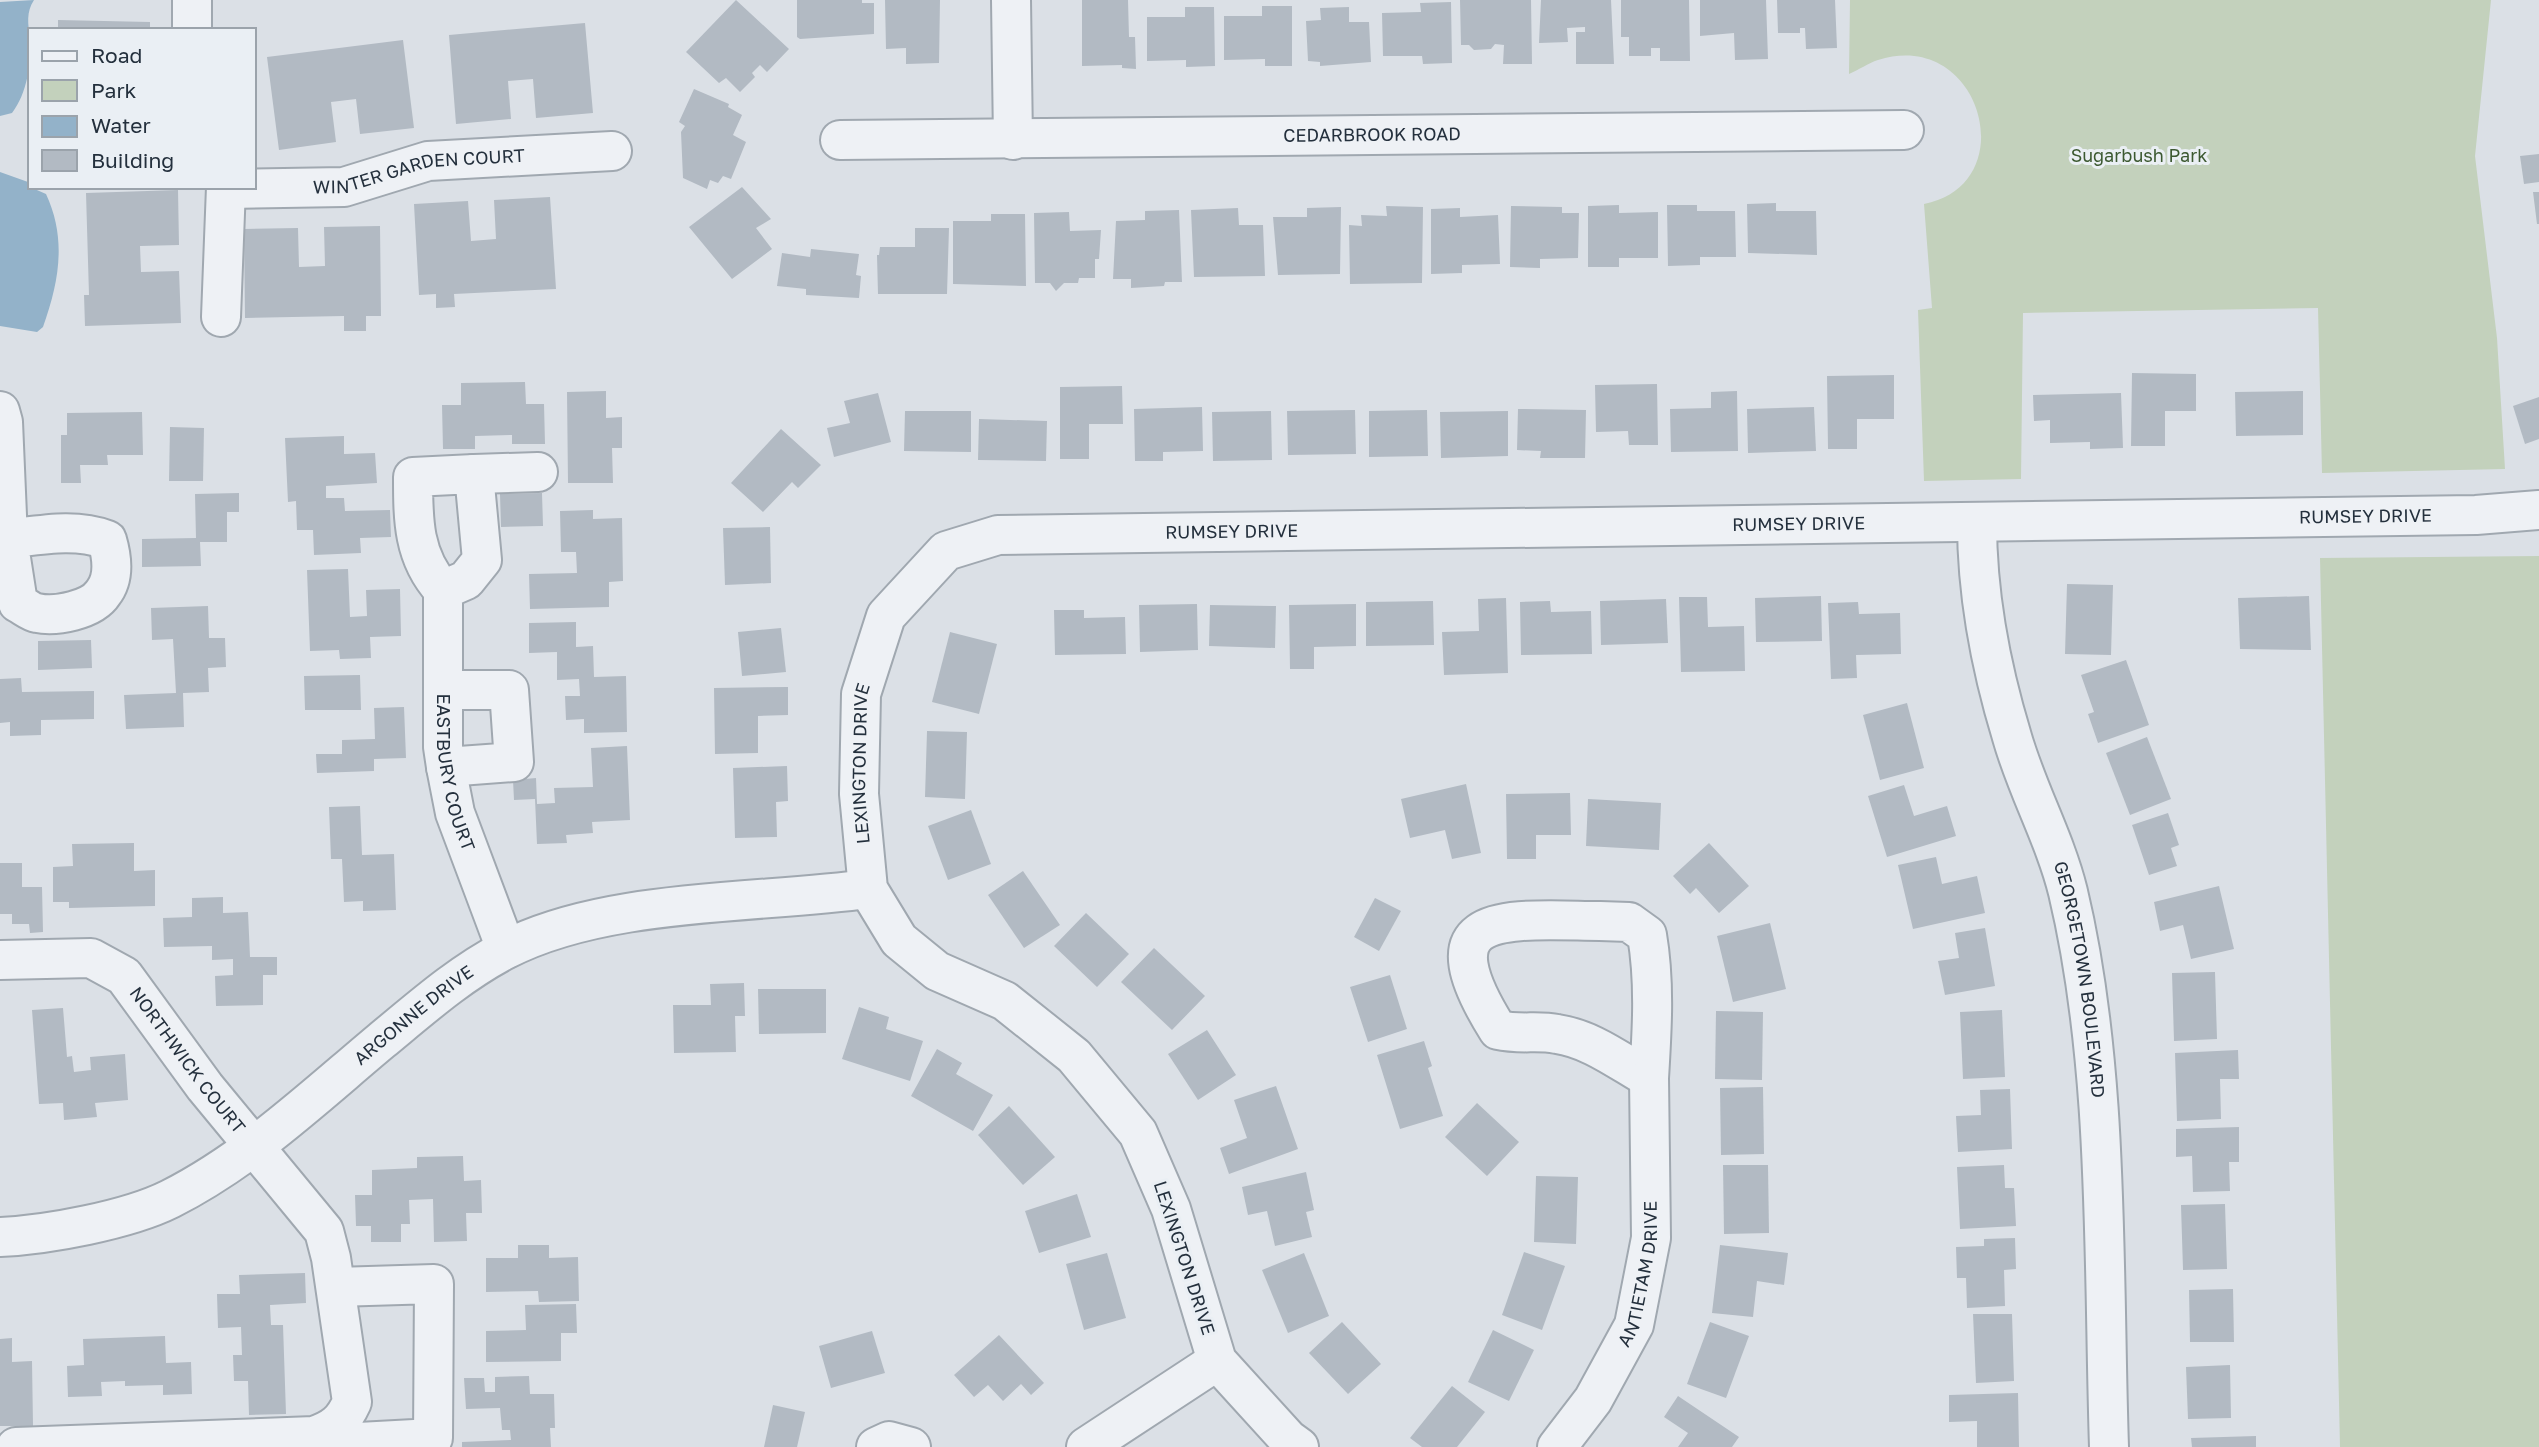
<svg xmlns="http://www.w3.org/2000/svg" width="2539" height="1447" font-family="'Golos Text',sans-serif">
  <rect width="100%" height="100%" fill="#dbe0e6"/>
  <g fill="#c3d1bc">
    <path d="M 1850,0 L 2491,0 L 2475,156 L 2497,338 L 2505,469 L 2322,473 L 2318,308 L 2023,313 L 2021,479 L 1924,481 L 1918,310 L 1932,308 L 1924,204 C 2025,184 1981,27 1878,60 C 1868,63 1859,70 1849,74 Z"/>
    <polygon points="2539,556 2539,1447 2340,1447 2320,558"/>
  </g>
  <g fill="#93b2c9">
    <path d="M 34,0 C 26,12 28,24 30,38 C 32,62 27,94 12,113 L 0,116 L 0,2 Z"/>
    <path d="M 0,172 L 28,182 L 30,187 L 46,194 C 67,239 59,282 43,327 L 37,332 L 0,326 Z"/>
  </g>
  <g fill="#b2bac3">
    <polygon points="736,0 789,49 767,72 760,65 752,73 755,77 740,92 726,78 719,83 686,52"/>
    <polygon points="797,0 862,0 862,3 874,3 874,34 800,39 797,37"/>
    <polygon points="885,0 940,0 939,63 906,64 906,48 886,49"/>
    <polygon points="1082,0 1128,0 1129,37 1135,37 1136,69 1122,68 1122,65 1082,66"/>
    <polygon points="1460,0 1531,0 1532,64 1503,64 1504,45 1495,44 1491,49 1474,50 1469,45 1461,45"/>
    <polygon points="1541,0 1611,0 1614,64 1576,64 1576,32 1585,32 1585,27 1567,28 1568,42 1539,43"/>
    <polygon points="1621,0 1689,0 1690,61 1660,61 1660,48 1651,48 1651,56 1629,56 1629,37 1621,37"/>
    <polygon points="1700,0 1766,0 1768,59 1735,60 1734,33 1700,36"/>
    <polygon points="1777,0 1835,0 1837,48 1806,49 1805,28 1800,28 1800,33 1778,33"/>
    <polygon points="1451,2 1452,63 1423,64 1422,56 1383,56 1382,13 1421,12 1420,3"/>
    <polygon points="1262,6 1292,6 1292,66 1265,66 1265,59 1224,60 1224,16 1262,16"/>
    <polygon points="1185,7 1214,7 1215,66 1186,67 1186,60 1147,61 1147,17 1185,17"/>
    <polygon points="1349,7 1349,22 1369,22 1371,62 1320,66 1320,62 1308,61 1306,21 1321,20 1320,8"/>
    <polygon points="58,20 150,22 150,30 58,30"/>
    <polygon points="585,23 593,113 536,118 533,79 508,81 511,119 456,124 449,35"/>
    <polygon points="403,40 414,128 360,134 356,99 331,102 336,142 279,150 267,57"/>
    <polygon points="694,89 729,104 728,107 742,115 733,135 746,142 731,179 723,176 718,183 710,180 707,189 683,178 681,132 685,126 679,122"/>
    <polygon points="2539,154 2539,182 2524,184 2520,156"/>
    <polygon points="742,187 771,219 756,228 772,249 732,279 689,227"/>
    <polygon points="178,190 179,245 140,246 141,272 179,271 181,323 85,326 84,295 89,295 86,193"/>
    <polygon points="2533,192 2539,192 2539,224 2537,224"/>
    <polygon points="550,197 556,289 454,294 455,307 436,308 436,294 419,295 414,204 468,201 471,241 496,239 494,200"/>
    <polygon points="1776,203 1776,211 1816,211 1817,255 1748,253 1747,204"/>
    <polygon points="1619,205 1619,213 1658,212 1658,258 1619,258 1619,267 1588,267 1588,206"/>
    <polygon points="1667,205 1697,205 1697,211 1735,211 1736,257 1700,257 1700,265 1668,266"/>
    <polygon points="1386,206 1423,207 1422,283 1350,284 1349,225 1362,226 1361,215 1387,216"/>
    <polygon points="1511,206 1562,207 1562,213 1579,213 1578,258 1540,259 1540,268 1510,267"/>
    <polygon points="1341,207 1340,274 1278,275 1273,217 1307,217 1307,208"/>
    <polygon points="1238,208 1239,225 1263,225 1265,276 1194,277 1191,210"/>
    <polygon points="1460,208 1460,217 1498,215 1500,264 1462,265 1462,273 1431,274 1431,209"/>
    <polygon points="1179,210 1182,282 1165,282 1164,286 1131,288 1131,279 1113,279 1116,221 1145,220 1145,211"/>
    <polygon points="1069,212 1070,231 1101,230 1099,259 1095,259 1095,278 1079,278 1078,283 1064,283 1056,291 1050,283 1035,283 1034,213"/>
    <polygon points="991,214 1025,214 1026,286 953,284 953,221 991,221"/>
    <polygon points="380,226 381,316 366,316 366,331 344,331 344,316 245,318 244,229 298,228 299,267 325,266 324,227"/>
    <polygon points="915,228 949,228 947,294 878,294 877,255 879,255 880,247 915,247"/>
    <polygon points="811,249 859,254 856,275 861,276 859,298 806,295 806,289 777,286 782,253 810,257"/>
    <polygon points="2132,373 2196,374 2196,411 2165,411 2165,446 2131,446"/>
    <polygon points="1894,375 1894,419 1857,419 1857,449 1828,449 1827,376"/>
    <polygon points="525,382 526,404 544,404 545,444 512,444 512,435 475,436 475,449 443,449 442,405 461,405 461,383"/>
    <polygon points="1657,384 1658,445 1629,445 1628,431 1596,432 1595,385"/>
    <polygon points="1122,386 1123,424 1089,424 1089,459 1060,459 1060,387"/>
    <polygon points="606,391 606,418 622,417 622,448 612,448 613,483 568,483 567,392"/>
    <polygon points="1737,391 1738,451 1671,452 1670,409 1711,408 1711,392"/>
    <polygon points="2303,391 2303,435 2236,436 2235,392"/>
    <polygon points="878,393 891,442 834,457 827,428 850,423 844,401"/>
    <polygon points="2121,393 2123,448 2090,449 2090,442 2050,443 2050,420 2034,421 2033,395"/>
    <polygon points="2539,397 2539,439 2525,444 2513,406"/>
    <polygon points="1202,407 1203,451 1163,452 1163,461 1135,461 1134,409"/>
    <polygon points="1814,407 1816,451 1748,453 1747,409"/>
    <polygon points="1518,409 1586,410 1585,458 1540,458 1541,451 1517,450"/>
    <polygon points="1355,410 1356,454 1288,455 1287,411"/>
    <polygon points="1427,410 1428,456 1369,457 1369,411"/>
    <polygon points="905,411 971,411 971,452 904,451"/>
    <polygon points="1271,411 1272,460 1213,461 1212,412"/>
    <polygon points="1508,411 1508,456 1441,458 1440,412"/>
    <polygon points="142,412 143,455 107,455 108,465 80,465 81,483 61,483 61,435 67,435 67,413"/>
    <polygon points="979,419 1047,421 1046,461 978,460"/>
    <polygon points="170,427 204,428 203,481 169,481"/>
    <polygon points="781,429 821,465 798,488 792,482 763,512 731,483"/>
    <polygon points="344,436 344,454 375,453 377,483 326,486 326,498 344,498 345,511 390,510 391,537 360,538 361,553 314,555 313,530 297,530 296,501 288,502 285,438"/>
    <polygon points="239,493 239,512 227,512 227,542 200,542 201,566 142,567 142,539 196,538 195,494"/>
    <polygon points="542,493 543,526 501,527 500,494"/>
    <polygon points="593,510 593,519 622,518 623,581 609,582 609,607 530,609 529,574 577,573 576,552 561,552 560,511"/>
    <polygon points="770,527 771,583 725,585 723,528"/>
    <polygon points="348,569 350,617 367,616 366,590 400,589 401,636 370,637 371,658 340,659 339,650 310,651 307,570"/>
    <polygon points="2067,584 2113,585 2111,655 2065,654"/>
    <polygon points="1821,596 1822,641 1756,642 1755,598"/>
    <polygon points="2309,596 2311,650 2240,649 2238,598"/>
    <polygon points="1679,597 1707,597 1708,627 1744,626 1745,671 1681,672"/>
    <polygon points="1506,598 1508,673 1444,675 1442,632 1479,631 1478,599"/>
    <polygon points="1666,599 1668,643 1601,645 1600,601"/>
    <polygon points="1433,601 1434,645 1366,646 1366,602"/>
    <polygon points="1550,601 1551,612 1591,611 1592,654 1521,655 1520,602"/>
    <polygon points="1858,602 1859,614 1900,613 1901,654 1856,655 1857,678 1831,679 1828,603"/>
    <polygon points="1197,604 1198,650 1140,652 1139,605"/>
    <polygon points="1356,604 1356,646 1314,647 1314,669 1290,669 1289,605"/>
    <polygon points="1210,605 1276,606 1275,648 1209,646"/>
    <polygon points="208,606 209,638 225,638 226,667 208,668 209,692 183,693 184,727 126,729 124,695 176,693 173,639 152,640 151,608"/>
    <polygon points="1054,610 1084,610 1084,618 1125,617 1126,654 1055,655"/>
    <polygon points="576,622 576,647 593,646 594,677 626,676 627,732 584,733 584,719 566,720 565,696 580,696 579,679 557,680 557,652 529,653 529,623"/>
    <polygon points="781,628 786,672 742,676 738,632"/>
    <polygon points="950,632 997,644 979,714 932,702"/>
    <polygon points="91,640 92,668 38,670 38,641"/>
    <polygon points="2126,660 2149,725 2098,743 2088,714 2094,712 2081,675"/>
    <polygon points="360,675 361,710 305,710 304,676"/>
    <polygon points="21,678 22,692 94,691 94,719 41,720 41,735 10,736 10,722 0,723 0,679"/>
    <polygon points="788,687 788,715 758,716 758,753 715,754 714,688"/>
    <polygon points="1907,703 1924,768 1880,780 1863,715"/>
    <polygon points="404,707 406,758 374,759 374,771 317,773 316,754 342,754 342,740 375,739 374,708"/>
    <polygon points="927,731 967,732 965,799 925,797"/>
    <polygon points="2147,737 2171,799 2130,815 2106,753"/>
    <polygon points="627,746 630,820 592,822 593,833 566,835 567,843 537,844 535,799 514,800 513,780 536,778 537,804 555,803 554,788 593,787 591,748"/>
    <polygon points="787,766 788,801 776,802 777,837 735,838 733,768"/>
    <polygon points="1466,784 1481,853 1452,859 1445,830 1410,838 1401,799"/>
    <polygon points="1904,785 1914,816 1947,806 1956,836 1887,857 1868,796"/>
    <polygon points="1570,793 1571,835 1536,835 1536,859 1507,859 1506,794"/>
    <polygon points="1588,799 1661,803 1659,850 1586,846"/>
    <polygon points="360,806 362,855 394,854 396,910 363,911 363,901 344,902 342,859 331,859 329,807"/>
    <polygon points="971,810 991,864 948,880 928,826"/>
    <polygon points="2168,813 2179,845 2171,848 2177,866 2149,875 2132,825"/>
    <polygon points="134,843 134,871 155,870 155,906 69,908 69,902 53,902 53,867 73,866 72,844"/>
    <polygon points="1709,843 1749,886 1719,913 1696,888 1690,894 1673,876"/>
    <polygon points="1936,857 1942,884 1977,876 1985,913 1913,929 1898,865"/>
    <polygon points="0,863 22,863 22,887 42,887 43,932 30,933 29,924 12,924 12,914 0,914"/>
    <polygon points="1023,871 1060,925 1024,948 988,895"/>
    <polygon points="2219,886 2234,949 2191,959 2183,925 2160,931 2154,902"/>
    <polygon points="223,897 223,913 248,912 250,957 277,957 277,975 263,975 263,1005 216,1006 215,976 233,975 233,959 212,960 212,946 164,947 163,918 192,917 192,898"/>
    <polygon points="1375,898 1401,911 1379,951 1354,937"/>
    <polygon points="1086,913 1129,954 1097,987 1054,946"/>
    <polygon points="1770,923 1786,989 1733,1002 1717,936"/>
    <polygon points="1985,928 1995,986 1945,995 1938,961 1959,958 1955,933"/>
    <polygon points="1154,948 1205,996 1172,1030 1121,982"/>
    <polygon points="2215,972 2217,1039 2174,1041 2172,973"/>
    <polygon points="1390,975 1407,1029 1368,1042 1350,987"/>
    <polygon points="744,983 745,1016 735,1016 736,1052 674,1053 673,1005 711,1005 710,984"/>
    <polygon points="758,989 826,989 826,1033 759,1034"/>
    <polygon points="859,1007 889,1017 886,1029 923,1041 910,1081 842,1059"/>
    <polygon points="63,1008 67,1057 72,1056 74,1072 91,1070 90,1057 125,1054 128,1100 95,1103 97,1117 64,1120 63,1103 39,1104 32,1010"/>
    <polygon points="2002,1010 2005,1077 1963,1079 1960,1012"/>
    <polygon points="1716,1011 1763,1012 1762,1080 1715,1079"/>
    <polygon points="1207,1030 1236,1075 1198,1100 1168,1054"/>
    <polygon points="1424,1041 1432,1066 1428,1068 1443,1116 1400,1129 1377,1055"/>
    <polygon points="937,1049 962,1063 956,1074 993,1095 973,1131 911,1096"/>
    <polygon points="2238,1050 2239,1079 2220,1079 2221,1119 2177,1121 2175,1053"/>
    <polygon points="1276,1086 1298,1149 1229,1174 1220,1148 1247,1138 1234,1100"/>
    <polygon points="1763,1087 1764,1154 1721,1155 1720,1088"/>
    <polygon points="2010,1089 2012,1149 1958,1152 1956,1116 1981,1115 1980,1090"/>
    <polygon points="1477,1103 1519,1142 1487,1176 1445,1137"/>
    <polygon points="1009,1106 1055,1157 1023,1185 978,1135"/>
    <polygon points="2239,1127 2239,1162 2229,1162 2230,1191 2193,1192 2192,1156 2176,1157 2176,1129"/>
    <polygon points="463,1156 464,1181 481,1180 482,1213 466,1213 467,1241 434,1242 433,1199 409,1200 410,1224 401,1224 401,1242 371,1242 371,1226 356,1226 355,1195 372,1195 372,1170 417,1168 417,1157"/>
    <polygon points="1723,1165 1768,1165 1769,1233 1724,1234"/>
    <polygon points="2004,1165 2005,1188 2014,1188 2016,1226 1960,1229 1957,1167"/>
    <polygon points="1306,1172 1314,1210 1306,1212 1312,1237 1275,1246 1267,1211 1248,1215 1242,1187"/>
    <polygon points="1536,1176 1578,1177 1576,1244 1534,1242"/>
    <polygon points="1077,1194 1091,1237 1039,1253 1025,1211"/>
    <polygon points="2225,1204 2227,1269 2183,1270 2181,1205"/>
    <polygon points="2015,1238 2016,1269 2004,1270 2005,1306 1967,1308 1966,1278 1957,1278 1956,1247 1984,1246 1984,1239"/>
    <polygon points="518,1245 549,1245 549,1258 578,1257 579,1301 539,1302 538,1291 486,1292 486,1258 518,1258"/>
    <polygon points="1720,1245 1788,1253 1784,1285 1757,1281 1753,1317 1712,1313"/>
    <polygon points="1524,1252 1565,1266 1542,1330 1502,1315"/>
    <polygon points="1107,1253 1126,1318 1084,1330 1066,1264"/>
    <polygon points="1304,1253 1329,1316 1288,1333 1262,1270"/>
    <polygon points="305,1273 306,1303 270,1305 271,1325 283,1325 286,1414 249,1415 248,1381 234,1381 233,1355 242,1355 241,1327 218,1328 217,1294 240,1294 239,1275"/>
    <polygon points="2233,1289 2234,1342 2190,1342 2189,1290"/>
    <polygon points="576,1304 577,1333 561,1333 561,1361 486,1362 486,1331 526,1330 525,1305"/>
    <polygon points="1973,1314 2012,1314 2014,1381 1976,1383"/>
    <polygon points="1342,1322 1381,1364 1348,1394 1309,1353"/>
    <polygon points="1710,1322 1749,1336 1726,1398 1687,1384"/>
    <polygon points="1493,1330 1534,1350 1509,1401 1468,1382"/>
    <polygon points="872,1331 885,1373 831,1388 819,1346"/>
    <polygon points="999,1335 1044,1383 1031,1395 1021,1384 1003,1401 988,1385 974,1397 954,1375"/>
    <polygon points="165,1336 166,1363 191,1362 192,1394 163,1395 163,1385 125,1386 125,1381 101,1382 102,1396 68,1397 67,1366 84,1365 83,1339"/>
    <polygon points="12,1338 12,1362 32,1361 33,1426 0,1426 0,1339"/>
    <polygon points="2230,1365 2231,1418 2188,1419 2186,1367"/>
    <polygon points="529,1376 530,1394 554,1394 555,1428 550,1428 551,1447 462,1447 462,1442 511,1440 510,1430 502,1430 500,1408 466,1409 464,1378 484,1378 485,1392 495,1392 495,1377"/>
    <polygon points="1452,1386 1485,1412 1457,1447 1422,1447 1410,1438"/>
    <polygon points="2018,1393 2019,1447 1977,1447 1977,1421 1949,1422 1949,1395"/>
    <polygon points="1678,1396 1739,1437 1732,1447 1678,1447 1688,1433 1664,1417"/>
    <polygon points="773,1405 805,1412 797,1447 764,1447"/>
    <polygon points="2256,1436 2256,1447 2192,1447 2191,1438"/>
  </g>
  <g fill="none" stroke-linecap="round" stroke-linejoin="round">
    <defs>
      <g id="minor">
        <polyline points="1011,0 1013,140"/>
        <polyline points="192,30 192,0"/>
        <path id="s1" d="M 840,140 L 1904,130"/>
        <path id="s2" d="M 227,189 L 344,187 L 428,161 L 612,151"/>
        <polyline points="221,317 226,187"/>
        <path d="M 0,411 L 3,422 L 8,539 L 18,603 C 24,606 31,612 37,613 C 56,617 92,610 103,593 C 115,578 112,557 107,540 C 75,528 42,535 8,539"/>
        <polyline points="474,474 538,472"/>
        <path id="s3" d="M 1977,523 C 1977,596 1991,668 2012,737 C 2027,790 2055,839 2068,892 C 2110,1068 2103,1267 2109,1447"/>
        <path id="s4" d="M 443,590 C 413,557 413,520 413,477 L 474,474 L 482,560 L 466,580 L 443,590 L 443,747 L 446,767 L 455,813 L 506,949"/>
        <polyline points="444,690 509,690 514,762 446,767"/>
        <path d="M 1600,921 L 1629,922 L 1647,935 C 1655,982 1652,1030 1649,1078 C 1619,1061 1591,1039 1557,1034 C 1537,1030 1521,1035 1498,1030 C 1421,908 1505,920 1600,921 Z"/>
        <path id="s5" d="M 0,960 L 91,958 L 124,976 L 205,1087 L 324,1231 L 331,1258 L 352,1402 C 343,1422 334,1429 314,1436 L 16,1447"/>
        <path id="s6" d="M 0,1237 C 47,1235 128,1220 170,1199 C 249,1159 314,1097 381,1041 C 421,1008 459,974 505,950 C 605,898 755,904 868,889"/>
        <polyline points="331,1430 359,1442 433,1438 434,1284 336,1287"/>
        <polyline points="876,1447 889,1441 911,1447"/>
        <polyline points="1086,1447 1217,1361"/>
        <path id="s7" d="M 1299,1447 L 1288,1439 L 1217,1361 L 1171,1209 L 1138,1133 L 1074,1056 L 1005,1001 L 937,971 L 899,940 L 868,889 L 859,794 L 861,694 L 886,616 L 946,551 L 998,535 L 2476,515 L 2539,510"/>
        <path id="s8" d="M 1557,1447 L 1593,1400 L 1634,1325 L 1651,1238 L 1649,1078"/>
      </g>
    </defs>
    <use href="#minor" stroke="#a0a8b0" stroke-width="42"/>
    <use href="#minor" stroke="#eef1f5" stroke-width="38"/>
  </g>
  <g text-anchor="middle" stroke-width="6" stroke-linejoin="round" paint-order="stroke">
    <g font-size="18" fill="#24303d" stroke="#eaeff4">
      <text dy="6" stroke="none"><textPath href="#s1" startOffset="532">CEDARBROOK ROAD</textPath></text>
      <text dy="6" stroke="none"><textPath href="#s2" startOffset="194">WINTER GARDEN COURT</textPath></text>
      <text dy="6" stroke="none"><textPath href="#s7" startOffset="2520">RUMSEY DRIVE</textPath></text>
      <text dy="6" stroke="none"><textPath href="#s7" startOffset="1953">RUMSEY DRIVE</textPath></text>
      <text dy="6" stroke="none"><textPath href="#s7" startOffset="1386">RUMSEY DRIVE</textPath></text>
      <text dy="6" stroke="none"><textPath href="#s7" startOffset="858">LEXINGTON DRIVE</textPath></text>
      <text dy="6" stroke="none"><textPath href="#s4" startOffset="502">EASTBURY COURT</textPath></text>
      <text dy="6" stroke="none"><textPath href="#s3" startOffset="471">GEORGETOWN BOULEVARD</textPath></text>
      <text dy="6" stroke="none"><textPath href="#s6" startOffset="481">ARGONNE DRIVE</textPath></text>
      <text dy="6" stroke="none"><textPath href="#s5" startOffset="234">NORTHWICK COURT</textPath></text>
      <text transform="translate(1184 1258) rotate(72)" y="6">LEXINGTON DRIVE</text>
      <text dy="6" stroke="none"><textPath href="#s8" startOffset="196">ANTIETAM DRIVE</textPath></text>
    </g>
    <g font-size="18" fill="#3c5931" stroke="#eaeff4">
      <text x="2139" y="162">Sugarbush Park</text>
    </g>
  </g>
  <rect x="28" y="28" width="228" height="161" fill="#eaeff4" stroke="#9ba3ab" stroke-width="2"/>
  <rect x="42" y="51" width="35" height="10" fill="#eef1f5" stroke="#9ba3ab" stroke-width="2"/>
  <text x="91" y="63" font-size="21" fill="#24303d">Road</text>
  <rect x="42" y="80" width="35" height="21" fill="#c3d1bc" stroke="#9ba3ab" stroke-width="2"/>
  <text x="91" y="98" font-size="21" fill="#24303d">Park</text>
  <rect x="42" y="116" width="35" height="21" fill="#93b2c9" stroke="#9ba3ab" stroke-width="2"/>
  <text x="91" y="133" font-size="21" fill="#24303d">Water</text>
  <rect x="42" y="150" width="35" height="21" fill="#b2bac3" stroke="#9ba3ab" stroke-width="2"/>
  <text x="91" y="168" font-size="21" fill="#24303d">Building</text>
</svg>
